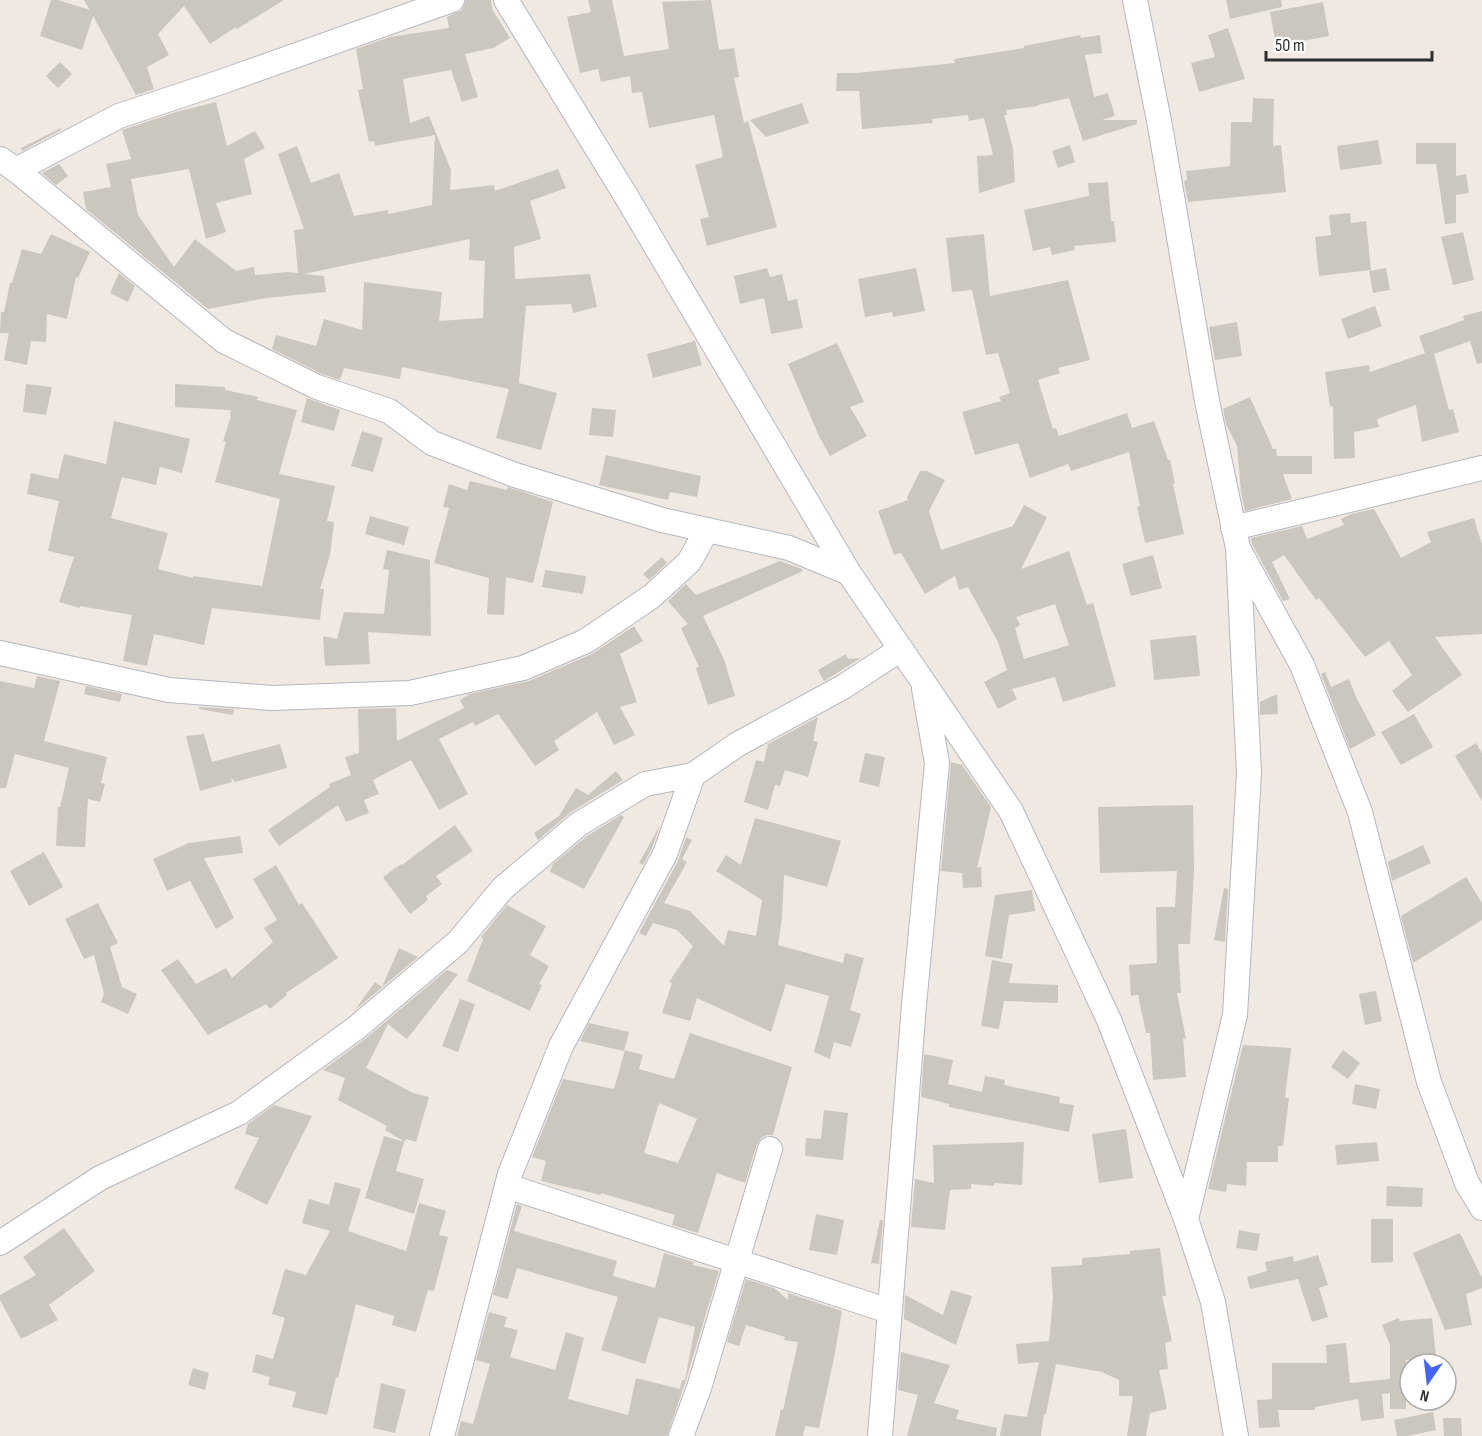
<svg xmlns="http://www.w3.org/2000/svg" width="1482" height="1436" font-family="'Sofia Sans Condensed',sans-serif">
  <rect width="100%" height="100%" fill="#efe9e1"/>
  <g fill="#cbc7bf" fill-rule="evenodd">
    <polygon points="51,0 58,0 90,10 84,0 284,0 237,29 236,27 210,44 184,6 158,34 169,55 147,67 154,89 136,95 93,16 82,50 40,36"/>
    <polygon points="466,0 491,0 492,9 510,38 493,48 465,54 478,97 462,102 451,70 403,79 410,123 429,116 451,170 450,190 494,185 495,191 558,169 566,188 530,201 541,239 514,247 515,279 590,274 597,307 573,313 571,304 526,306 519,383 557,393 541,450 496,438 509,389 402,367 400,379 344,368 340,380 322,374 272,349 276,335 316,346 324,319 362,330 364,282 442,292 439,321 483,318 485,261 469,260 470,239 304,274 324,276 326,292 266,298 208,309 86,209 83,192 111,187 106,164 131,159 122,130 176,112 216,102 227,146 255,131 265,148 244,159 252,194 216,203 226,232 206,239 189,169 131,179 138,215 174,267 195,239 236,271 254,267 255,275 288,272 298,273 294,230 304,229 278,154 297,146 311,183 339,173 354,216 388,210 388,214 432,205 435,135 375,146 374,141 369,142 358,90 363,89 356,49 390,37 449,28 447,17 462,10"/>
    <polygon points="588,0 612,0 624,56 669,49 662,2 711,0 719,50 734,48 739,77 734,78 744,123 748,121 777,227 707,246 700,219 709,217 695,165 723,157 714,115 649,128 642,92 632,93 630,76 601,82 598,69 580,73 567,17 591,12"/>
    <polygon points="1226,0 1281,0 1282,7 1230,19"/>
    <polygon points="1323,2 1329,36 1276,46 1270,12"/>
    <polygon points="1228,28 1245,79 1199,92 1191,63 1215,57 1208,35"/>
    <polygon points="1080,35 1081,38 1100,35 1102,53 1085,55 1094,97 1108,93 1115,116 1102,120 1137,120 1137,124 1083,141 1069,98 1038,105 1038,106 1006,110 1007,115 1004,115 1013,148 1015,182 979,193 977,156 993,155 984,118 969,121 968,115 932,119 933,123 862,129 859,91 836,91 837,73 857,73 955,63 954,59 1024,48 1024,46"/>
    <polygon points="60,62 72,74 58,88 46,76"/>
    <polygon points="1253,98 1274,99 1273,146 1281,145 1286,192 1188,202 1184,181 1187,180 1186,171 1230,166 1231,122 1252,122"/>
    <polygon points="802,103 809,123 766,137 750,120"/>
    <polygon points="61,128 61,130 22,151 21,148"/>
    <polygon points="1378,140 1382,164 1340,170 1337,146"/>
    <polygon points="1416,143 1456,143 1456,176 1466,174 1469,193 1456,195 1456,223 1445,224 1436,164 1416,164"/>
    <polygon points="1070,145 1075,162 1058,168 1052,151"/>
    <polygon points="59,164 68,176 56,185 42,173"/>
    <polygon points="1108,182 1111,221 1114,221 1116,242 1074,246 1075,250 1052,255 1050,247 1033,251 1024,210 1089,196 1088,183"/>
    <polygon points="1350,213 1351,223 1366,221 1371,270 1319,276 1315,237 1331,235 1329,215"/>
    <polygon points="1463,232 1474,280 1453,285 1441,237"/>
    <polygon points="51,234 90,252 78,278 76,277 67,319 47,314 46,342 31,341 27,365 4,360 9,333 0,333 1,312 4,312 10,283 12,283 22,249 41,254"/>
    <polygon points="984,234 990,296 1068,280 1090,360 1058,368 1060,373 1038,380 1053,429 1056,428 1059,436 1127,413 1132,428 1154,421 1168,460 1170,460 1175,483 1173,484 1184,534 1145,543 1137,507 1140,506 1129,452 1071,471 1068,464 1030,478 1018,443 975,455 962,412 1001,401 999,397 1010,393 998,353 986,355 972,290 952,292 946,238"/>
    <polygon points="767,268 770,277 782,274 788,301 797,299 803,328 771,334 764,298 740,304 734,276"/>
    <polygon points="916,268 925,311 893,317 892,312 865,317 858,279"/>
    <polygon points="1386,268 1390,290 1373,293 1369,271"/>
    <polygon points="119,273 135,286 128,302 110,293"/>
    <polygon points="1375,306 1382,326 1348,339 1341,319"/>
    <polygon points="1482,311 1482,363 1477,364 1470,341 1434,354 1449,410 1453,409 1459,432 1422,442 1416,405 1377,419 1379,427 1354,432 1355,458 1334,459 1333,406 1330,407 1325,372 1369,365 1370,372 1425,353 1419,336 1464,320 1463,316"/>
    <polygon points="1237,322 1242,356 1215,360 1209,327"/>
    <polygon points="695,341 702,365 653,378 647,354"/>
    <polygon points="837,343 864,402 850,407 867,436 830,456 819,436 788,364"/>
    <polygon points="26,384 52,387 46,415 23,412"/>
    <polygon points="175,384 225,387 225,390 258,397 257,400 297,410 279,474 335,486 327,521 334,522 330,555 320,589 324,589 320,620 212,608 204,645 154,634 147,666 123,661 132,615 80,606 80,608 59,602 74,557 48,551 59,501 27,494 31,473 58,479 64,454 106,464 114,421 190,439 182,473 160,467 156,485 122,477 111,518 168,533 158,569 193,578 193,576 262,586 280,499 215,482 226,442 223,441 231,416 230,416 231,410 175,407"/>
    <polygon points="1250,397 1273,449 1276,449 1277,456 1312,456 1312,474 1283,474 1292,499 1245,511 1241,492 1237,446 1226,424 1223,409"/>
    <polygon points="307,398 340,410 334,431 301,422"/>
    <polygon points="592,408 616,410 613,437 589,435"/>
    <polygon points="362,431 383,438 373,472 351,466"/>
    <polygon points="606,455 701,476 697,497 670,492 668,500 599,485"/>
    <path d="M 920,471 L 927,471 L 945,480 L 929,511 L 941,550 L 1013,526 L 1024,505 L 1047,517 L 1021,569 L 1069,551 L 1087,605 L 1093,603 L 1116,686 L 1063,702 L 1055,677 L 1012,689 L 1017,699 L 998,709 L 984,682 L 1007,670 L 998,642 L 968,587 L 959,590 L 955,576 L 925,594 L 901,553 L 894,555 L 878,511 L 908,500 L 907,497 ZM 1055,604 L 1069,645 L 1024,659 L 1015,628 L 1020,625 L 1016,617 Z"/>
    <polygon points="470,481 507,490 508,487 553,502 533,583 506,577 504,615 487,614 489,578 434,563 449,508 443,507 449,484 467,490"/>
    <polygon points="1374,509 1401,558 1431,542 1427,532 1474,518 1482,545 1482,634 1435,637 1462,675 1408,712 1392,691 1412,675 1389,641 1365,657 1319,598 1316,600 1284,555 1272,562 1290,599 1283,601 1252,544 1251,538 1302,526 1307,539 1344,525 1341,519 1351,514"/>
    <polygon points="370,516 409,527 404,545 365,534"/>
    <polygon points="387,550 430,560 431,636 368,632 370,664 325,666 323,636 337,639 344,612 384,614 389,570 383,569"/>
    <polygon points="1153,555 1162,588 1131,596 1122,564"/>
    <polygon points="662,557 667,563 649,580 643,574"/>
    <polygon points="780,561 802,569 803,571 703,616 724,659 735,696 708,705 696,668 699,667 681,628 688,624 668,601 686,584 696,595"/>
    <polygon points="545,570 586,576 583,594 542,587"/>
    <polygon points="634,626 643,641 620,654 637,702 620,707 635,735 614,745 597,712 554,741 559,750 535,766 498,714 475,726 473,722 439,739 468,794 439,810 411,760 373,780 379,794 364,800 369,813 346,822 338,805 279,846 268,830 330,787 329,784 351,775 345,757 359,753 358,709 396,708 397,741 464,708 460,700 469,694 529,681 592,654"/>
    <polygon points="1196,635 1200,676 1154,680 1150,640"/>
    <polygon points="846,654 848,659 861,658 824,681 818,670"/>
    <polygon points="1325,672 1331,687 1349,679 1357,699 1376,735 1350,749 1321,674"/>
    <polygon points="37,676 60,681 44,741 107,757 101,783 105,784 100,802 88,799 85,847 56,846 58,807 60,807 69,768 15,754 6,788 0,788 0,681 34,688"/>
    <polygon points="86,686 122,694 120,702 84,694"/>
    <polygon points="1277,694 1278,714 1260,715 1260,702"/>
    <polygon points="199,707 234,709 233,715 199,709"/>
    <polygon points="1414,714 1433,747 1401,765 1381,732"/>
    <polygon points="818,717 813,741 818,742 808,777 785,770 780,786 775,785 768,810 744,802 756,760 764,762 768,744"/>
    <polygon points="204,734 212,762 280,744 287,768 235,782 231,777 232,782 200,791 186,736"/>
    <polygon points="1476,743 1482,753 1482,801 1455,756"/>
    <polygon points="865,753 885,757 879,787 859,782"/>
    <polygon points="951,762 962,765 991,807 977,868 981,867 982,887 963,888 962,873 941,871"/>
    <polygon points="616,771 623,780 571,812 538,840 534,833 559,816 576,788 588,795"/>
    <polygon points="1193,805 1194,871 1190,944 1178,944 1181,993 1177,993 1186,1039 1183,1038 1186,1077 1153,1080 1150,1033 1146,1033 1138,995 1131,996 1129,965 1157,963 1156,907 1175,907 1177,871 1100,873 1098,807"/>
    <polygon points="621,815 624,817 584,889 550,872 553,864 587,836"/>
    <polygon points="755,818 841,841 827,887 784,875 782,918 778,945 843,963 845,953 864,958 850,1010 861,1014 851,1047 834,1042 830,1059 814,1052 829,996 786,984 771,1032 697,998 690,1021 662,1013 672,983 669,982 693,946 677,930 653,923 646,936 639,933 678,861 686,837 692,840 682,859 687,862 664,903 690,911 724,946 728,930 756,936 762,900 716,871 726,855 741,865"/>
    <polygon points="455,825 473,851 436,876 442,884 426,896 428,900 410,914 383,877 401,864 402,865"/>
    <polygon points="660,825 652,848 643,865 639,863"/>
    <polygon points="240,836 243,853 204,858 234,918 216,929 190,881 167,891 153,859 189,843"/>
    <polygon points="1423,845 1431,863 1392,881 1388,862"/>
    <polygon points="44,852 63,887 29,906 10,871"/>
    <polygon points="276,865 299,905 302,903 338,958 286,993 287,995 270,1009 266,1004 208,1035 161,970 178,959 196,984 226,968 232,978 273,942 264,928 277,920 253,879"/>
    <polygon points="1466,877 1482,903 1482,920 1413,963 1401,916"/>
    <polygon points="1224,888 1228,889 1225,942 1214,940"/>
    <polygon points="1032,890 1035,911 1009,915 1002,959 985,956 995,895"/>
    <polygon points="98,903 118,943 110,947 122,987 137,994 128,1014 101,1002 104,994 94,955 84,959 65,919"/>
    <polygon points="507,905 546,926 530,955 549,966 539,984 542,985 530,1011 467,981 483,939 481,937"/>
    <polygon points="399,948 418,957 355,1010 375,982 382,987"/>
    <polygon points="992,960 1013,964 1009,983 1058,985 1058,1003 1004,1001 999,1029 981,1026"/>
    <polygon points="447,970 458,974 407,1039 388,1024 366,1068 413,1093 429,1097 416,1142 406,1139 405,1142 385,1130 387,1126 338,1100 345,1078 323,1070 365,1039"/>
    <polygon points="1376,991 1382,1021 1365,1025 1359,994"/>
    <polygon points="460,999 475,1004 458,1052 442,1046"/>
    <polygon points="589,1023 629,1032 624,1051 580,1041"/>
    <path d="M 690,1033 L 792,1067 L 773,1135 L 766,1135 L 761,1138 L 757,1144 L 745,1183 L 717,1173 L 698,1233 L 672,1225 L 675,1215 L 601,1193 L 601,1195 L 541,1181 L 546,1161 L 532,1157 L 563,1079 L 614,1089 L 625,1050 L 643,1055 L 639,1069 L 674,1079 ZM 659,1103 L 697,1119 L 678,1163 L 644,1153 Z"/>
    <polygon points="1243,1045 1291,1048 1285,1098 1289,1098 1283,1146 1278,1146 1278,1162 1247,1162 1246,1186 1227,1184 1226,1192 1208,1189"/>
    <polygon points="1343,1050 1360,1063 1348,1079 1331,1067"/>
    <polygon points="924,1054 953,1060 948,1084 982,1092 985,1076 1005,1080 1004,1085 1060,1097 1059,1103 1074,1105 1069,1132 949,1107 949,1104 921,1097"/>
    <polygon points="1355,1084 1380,1089 1376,1109 1352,1104"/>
    <polygon points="274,1105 312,1116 267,1205 234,1188 259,1138 245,1134 248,1124"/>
    <polygon points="824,1110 848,1113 843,1160 805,1156 806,1138 821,1139"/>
    <polygon points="1126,1129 1133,1178 1099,1183 1092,1134"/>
    <polygon points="384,1136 404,1142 396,1171 424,1179 414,1214 365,1198"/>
    <polygon points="1024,1142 1022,1185 994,1183 994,1186 971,1184 971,1189 950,1190 945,1230 911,1227 915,1179 934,1183 933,1145"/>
    <polygon points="1377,1142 1379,1161 1337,1165 1335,1145"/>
    <polygon points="335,1182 361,1189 348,1231 406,1251 419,1203 446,1211 439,1235 448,1237 434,1291 428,1290 416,1332 392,1325 394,1316 356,1304 338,1378 336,1377 327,1415 292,1407 296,1392 268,1385 270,1377 252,1372 256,1354 273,1359 285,1318 272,1314 285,1269 306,1275 330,1231 302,1223 309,1199 329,1205"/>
    <polygon points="1387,1186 1423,1188 1422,1207 1386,1206"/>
    <polygon points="517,1204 522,1206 514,1231 617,1261 613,1276 655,1288 664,1253 694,1262 693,1265 719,1271 685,1383 667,1436 457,1436 461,1421 473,1424 490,1364 476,1360 489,1312 507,1317 504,1327 518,1330 510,1357 555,1370 566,1332 584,1338 568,1399 628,1415 636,1378 680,1389 682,1380 685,1380 695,1327 659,1317 645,1364 601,1350 618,1297 517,1268 508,1299 493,1295"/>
    <polygon points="816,1214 844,1220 837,1255 809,1250"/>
    <polygon points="1371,1219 1393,1219 1393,1262 1371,1263"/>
    <polygon points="880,1220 883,1220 879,1264 871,1263"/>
    <polygon points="64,1228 95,1271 49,1305 58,1320 21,1339 0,1300 0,1295 36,1275 23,1257"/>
    <polygon points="1239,1230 1260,1234 1257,1251 1236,1248"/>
    <polygon points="1460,1233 1482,1278 1482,1288 1466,1294 1472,1325 1445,1330 1413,1253"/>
    <polygon points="1160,1248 1166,1296 1162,1296 1172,1341 1165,1343 1168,1369 1159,1370 1167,1409 1150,1413 1146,1436 1127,1436 1133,1396 1119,1396 1119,1380 1102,1372 1056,1364 1046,1414 1044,1414 1041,1436 1000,1436 1004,1414 1027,1417 1039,1362 1018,1364 1016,1344 1049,1341 1053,1298 1051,1267 1082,1265 1082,1258 1130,1254 1130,1251"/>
    <polygon points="1318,1255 1328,1285 1319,1288 1328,1317 1312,1322 1298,1279 1250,1289 1247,1277 1267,1271 1265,1262 1293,1256 1294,1262"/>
    <polygon points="746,1279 774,1288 788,1300 788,1293 842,1311 835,1353 819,1428 805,1426 803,1436 775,1436 781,1409 783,1410 798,1342 784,1340 785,1337 746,1325 739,1346 727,1342"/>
    <polygon points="951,1290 972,1296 956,1345 904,1319 905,1295 943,1315"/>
    <polygon points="1399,1318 1400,1321 1432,1318 1436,1357 1406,1360 1406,1409 1390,1409 1390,1393 1382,1394 1384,1418 1361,1421 1358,1399 1315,1407 1315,1410 1278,1410 1280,1427 1259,1428 1257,1400 1272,1399 1272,1363 1327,1363 1326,1345 1346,1343 1350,1383 1390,1379 1390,1345 1382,1325"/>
    <polygon points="901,1352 950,1365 934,1403 959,1410 956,1419 997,1428 996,1436 907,1436 918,1395 898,1390"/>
    <polygon points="193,1368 209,1373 205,1390 188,1385"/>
    <polygon points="381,1383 406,1390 395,1433 373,1428"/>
    <polygon points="1433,1412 1436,1430 1408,1436 1397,1436 1394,1420"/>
    <polygon points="1443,1418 1461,1418 1462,1436 1444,1436"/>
  </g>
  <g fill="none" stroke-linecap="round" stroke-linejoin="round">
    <defs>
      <g id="street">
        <polyline points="506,0 626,196 849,573 1011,811 1109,1020 1186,1219"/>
        <polyline points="1135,0 1160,126 1207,401 1238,548 1249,773 1235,1015 1186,1219 1213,1302 1236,1436"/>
        <polyline points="0,159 16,170 224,341 317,387 389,411 432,443 515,475 662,520 789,548 849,573"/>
        <polyline points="16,170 119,116 221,82 452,0"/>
        <polyline points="1233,528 1482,468"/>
        <polyline points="1240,552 1302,665 1360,812 1429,1082 1467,1183 1482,1208"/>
        <polyline points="0,653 169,690 272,698 410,693 523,668 586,641 652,596 689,562 707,530"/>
        <polyline points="507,1186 889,1311"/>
        <polyline points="0,1243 100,1178 239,1113 356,1028 458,942 503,888 579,824 645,784 693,775"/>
        <polyline points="442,1436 510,1174 561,1046 665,854 693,775 738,744 843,687 901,649"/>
        <polyline points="681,1436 699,1388 770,1149"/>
        <polyline points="880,1436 914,1005 937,763 924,689"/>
      </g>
    </defs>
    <use href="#street" stroke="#b4b7c1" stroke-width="26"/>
    <use href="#street" stroke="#fff" stroke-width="24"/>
  </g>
  <g transform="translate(1428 1382) rotate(194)"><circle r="28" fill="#ffffff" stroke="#ababab" stroke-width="1.5"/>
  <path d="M0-4.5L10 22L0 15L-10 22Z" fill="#4264fb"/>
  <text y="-9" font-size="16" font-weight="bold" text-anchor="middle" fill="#2e2e2e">N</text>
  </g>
  <path d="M1266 51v9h166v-9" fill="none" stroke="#2e2e2e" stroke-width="3"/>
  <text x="1275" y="51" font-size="18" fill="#2e2e2e" stroke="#ffffff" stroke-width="4.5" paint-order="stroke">50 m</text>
</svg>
